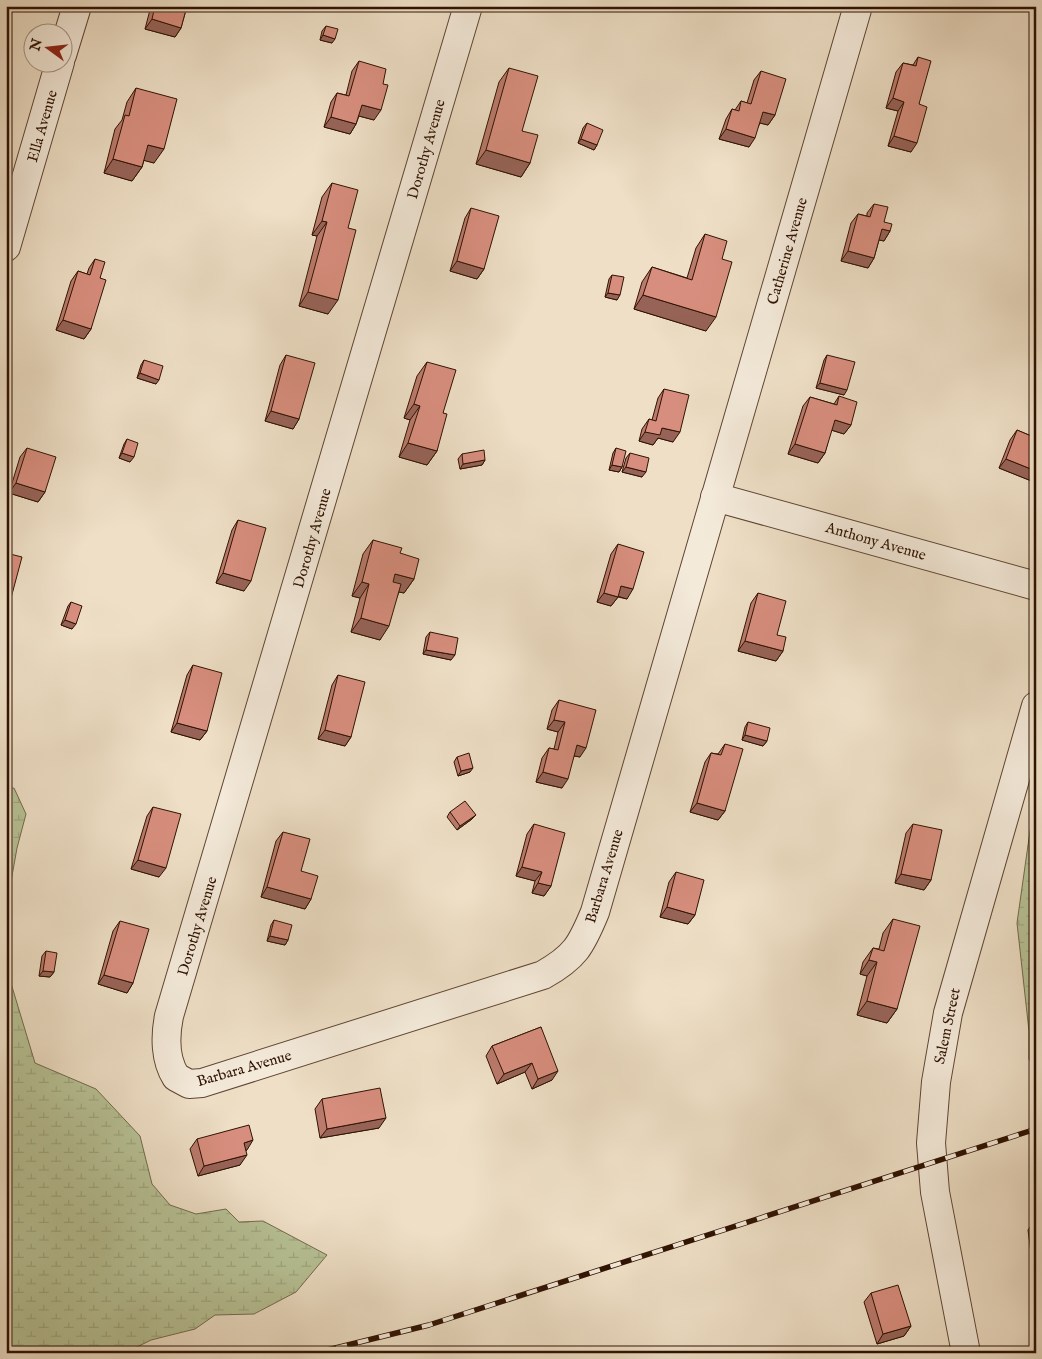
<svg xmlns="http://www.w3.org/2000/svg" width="1042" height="1359" font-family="'IM FELL English',serif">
  <defs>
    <pattern id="wetland-marsh" width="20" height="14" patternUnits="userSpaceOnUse" patternTransform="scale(1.25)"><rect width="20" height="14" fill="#b7c296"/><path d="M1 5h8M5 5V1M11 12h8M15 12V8" fill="none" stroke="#9ea680"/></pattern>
  </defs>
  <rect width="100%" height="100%" fill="#eedfc6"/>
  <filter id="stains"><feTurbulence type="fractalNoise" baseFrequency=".004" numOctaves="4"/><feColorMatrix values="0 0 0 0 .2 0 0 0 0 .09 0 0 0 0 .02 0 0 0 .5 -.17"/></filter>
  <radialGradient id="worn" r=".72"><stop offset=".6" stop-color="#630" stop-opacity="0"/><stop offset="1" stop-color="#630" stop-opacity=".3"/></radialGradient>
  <g fill="url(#wetland-marsh)" stroke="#736a4c">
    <polygon points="14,788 26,814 17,848 7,904 7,970 35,1063 96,1089 140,1136 152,1184 170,1205 196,1214 226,1209 239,1222 263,1221 327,1255 296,1292 254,1314 215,1315 195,1329 151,1340 125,1353 6,1353 6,789"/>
    <polygon points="1036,810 1036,1071 1029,1059 1029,1031 1017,923 1030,831"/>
  </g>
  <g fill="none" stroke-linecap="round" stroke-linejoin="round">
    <defs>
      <g id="minor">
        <path d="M 468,6 L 169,1016 C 165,1036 165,1060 176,1077 L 189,1084 L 202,1083 L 543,975 C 575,957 581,946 595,912 L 858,6"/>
        <polyline points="62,55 77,6"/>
        <polyline points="6,247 60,62"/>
        <polyline points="715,497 1036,586"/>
        <polyline points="966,1353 935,1192 931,1143 936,1082 948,1013 1036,706"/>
      </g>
    </defs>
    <use href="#minor" stroke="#5f4533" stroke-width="30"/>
    <use href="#minor" stroke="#f4eada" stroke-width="28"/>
    <defs>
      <polyline id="rail" points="315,1353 429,1325 1036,1129"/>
    </defs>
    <use href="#rail" stroke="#2f1202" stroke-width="5.5"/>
    <use href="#rail" stroke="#f4eada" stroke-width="4" stroke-dasharray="11" stroke-linecap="butt"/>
  </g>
  <g fill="#ba7a6c" stroke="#2f1202">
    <polygon points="151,6 187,6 181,28 175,37 145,29"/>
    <polygon points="326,26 332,43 320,40 322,31"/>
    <polygon points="918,57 919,104 911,152 888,146 898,111 886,108 896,72 903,63 913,65"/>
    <polygon points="359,61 374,120 359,116 356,124 350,134 324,127 331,102 337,93 346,95 352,71"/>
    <polygon points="509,68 522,131 530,163 521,177 476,164 499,82"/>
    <polygon points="761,71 775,115 768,125 760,123 749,147 719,139 726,119 732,109 735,110 741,101 747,103 754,80"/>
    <polygon points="136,88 154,163 144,160 142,167 132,181 104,173 115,129 122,120 127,102"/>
    <polygon points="587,123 597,145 594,150 578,143 583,128"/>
    <polygon points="332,183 328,314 299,306 317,236 312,235 322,197"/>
    <polygon points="874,204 884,222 890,231 884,241 879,240 874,258 868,268 841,261 851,223 858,214 867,216 867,213"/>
    <polygon points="471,208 484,269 477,279 450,271 465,218"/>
    <polygon points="705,234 722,259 706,331 634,309 642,282 652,267 687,278 696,248"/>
    <polygon points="95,259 100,278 91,329 84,339 56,330 71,281 78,271 87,274 89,268"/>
    <polygon points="612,275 617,300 605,297 609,279"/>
    <polygon points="286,355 299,419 293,429 265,421 280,365"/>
    <polygon points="827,355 844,395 816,388 824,360"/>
    <polygon points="144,360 156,384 137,378 141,365"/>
    <polygon points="427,362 443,413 437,451 427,465 399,457 410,420 404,418 417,376"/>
    <polygon points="664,389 673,442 658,438 653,445 639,441 642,429 649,419 652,420 658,398"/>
    <polygon points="839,396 851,425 844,434 831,430 825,453 818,463 788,454 803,406 810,397 834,404"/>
    <polygon points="1017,430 1036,438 1036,480 1034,482 999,468 1010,440"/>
    <polygon points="127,439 130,462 119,458 124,444"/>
    <polygon points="27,448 45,492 38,502 9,493 20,457"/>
    <polygon points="616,448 622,467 619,472 609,470 613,453"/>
    <polygon points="630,453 642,477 622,472 626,458"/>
    <polygon points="462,454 485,460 482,465 460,469 458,459"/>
    <polygon points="238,520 244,591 216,583 232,530"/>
    <polygon points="373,540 400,553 414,579 404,593 399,592 380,640 351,632 360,598 352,596 363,554"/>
    <polygon points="618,544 627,599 618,597 611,606 597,602 611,554"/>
    <polygon points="758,593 777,635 783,651 776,661 738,651 751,603"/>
    <polygon points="71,602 72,629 61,625 68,606"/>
    <polygon points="430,632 451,660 423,654 426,637"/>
    <polygon points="193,665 207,731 200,740 171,732 187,675"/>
    <polygon points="338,675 351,737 345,746 318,739 332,685"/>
    <polygon points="559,700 580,757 574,756 562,788 536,782 542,758 549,748 554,749 558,732 547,729 552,710"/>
    <polygon points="748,722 767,741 763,746 742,740 745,727"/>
    <polygon points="725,744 725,811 718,820 690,812 705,762 711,753 718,754"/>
    <polygon points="457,757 470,772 458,776 454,762"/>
    <polygon points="153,807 159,877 131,869 147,816"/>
    <polygon points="450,812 472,819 457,830 447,817"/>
    <polygon points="534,824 551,886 544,896 532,893 535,881 516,876 527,834"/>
    <polygon points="913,824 931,880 924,890 895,883 906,833"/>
    <polygon points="283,832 301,871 311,899 305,909 261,897 276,841"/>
    <polygon points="676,872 695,915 688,924 660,917 669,882"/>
    <polygon points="893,919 897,1009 887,1023 857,1015 867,976 860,974 863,962 873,948 879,949 883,933"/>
    <polygon points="274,920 288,940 285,945 267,941 271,925"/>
    <polygon points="120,921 133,983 127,993 98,984 113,931"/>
    <polygon points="46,951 54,972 50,977 39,976 42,956"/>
    <polygon points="541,1027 552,1080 532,1089 525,1072 497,1084 486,1056 492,1046"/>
    <polygon points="322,1099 379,1128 320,1138 315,1109"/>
    <polygon points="197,1139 247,1150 246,1150 240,1165 198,1176 190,1149"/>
    <polygon points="1035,1220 1036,1220 1036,1277 1034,1277 1028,1230"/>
    <polygon points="871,1293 911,1326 904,1336 877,1344 864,1302"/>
  </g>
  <g fill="#976358" stroke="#2f1202">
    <polygon points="152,19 181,28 175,37 145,29"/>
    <polygon points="323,35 335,39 332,43 320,40"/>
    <polygon points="893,98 904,102 898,111 886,108"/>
    <polygon points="362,105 381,110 374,120 355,115"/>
    <polygon points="763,112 775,115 768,125 756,122"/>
    <polygon points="331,117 356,124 350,134 324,127"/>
    <polygon points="726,129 755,138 749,147 719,139"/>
    <polygon points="894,136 917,143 911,152 888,146"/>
    <polygon points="581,139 597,145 594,150 578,143"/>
    <polygon points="148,145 164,149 154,163 138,159"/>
    <polygon points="486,150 530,163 521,177 476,164"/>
    <polygon points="113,159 142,167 132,181 104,173"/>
    <polygon points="322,221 327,222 317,236 312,235"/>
    <polygon points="882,229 890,231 884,241 875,239"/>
    <polygon points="848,251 874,258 868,268 841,261"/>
    <polygon points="457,261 484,269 477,279 450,271"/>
    <polygon points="308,292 338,300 328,314 299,306"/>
    <polygon points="608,293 620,295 617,300 605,297"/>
    <polygon points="643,295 716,317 706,331 634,309"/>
    <polygon points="63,320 91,329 84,339 56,330"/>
    <polygon points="140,373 159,380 156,384 137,378"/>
    <polygon points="820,383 847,390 844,395 816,388"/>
    <polygon points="414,404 420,406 410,420 404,418"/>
    <polygon points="271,411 299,419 293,429 265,421"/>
    <polygon points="835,420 851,425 844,434 828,429"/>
    <polygon points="662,428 680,432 673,442 658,438 653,445 639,441 645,432"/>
    <polygon points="408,443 437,451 427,465 399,457"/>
    <polygon points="795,444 825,453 818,463 788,454"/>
    <polygon points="122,453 134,457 130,462 119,458"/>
    <polygon points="1006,459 1036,471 1036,480 1034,482 999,468"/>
    <polygon points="485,460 482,465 460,469 463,464"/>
    <polygon points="612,465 622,467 619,472 609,470"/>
    <polygon points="626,467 646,472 642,477 622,472"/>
    <polygon points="16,483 45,492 38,502 9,493"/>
    <polygon points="223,573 251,581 244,591 216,583"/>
    <polygon points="395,574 414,579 404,593 385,589"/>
    <polygon points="362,582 369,584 360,598 352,596"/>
    <polygon points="621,586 633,589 627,599 614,595"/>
    <polygon points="604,593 618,597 611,606 597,602"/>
    <polygon points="361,618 389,626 380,640 351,632"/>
    <polygon points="65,620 76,624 72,629 61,625"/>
    <polygon points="745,641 783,651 776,661 738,651"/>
    <polygon points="426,650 455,655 451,660 423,654"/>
    <polygon points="554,720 565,722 558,732 547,729"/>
    <polygon points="177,723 207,731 200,740 171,732"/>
    <polygon points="325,730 351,737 345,746 318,739"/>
    <polygon points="745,735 767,741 763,746 742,740"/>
    <polygon points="577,745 586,748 580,757 570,755"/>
    <polygon points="473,768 470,772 458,776 461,771"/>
    <polygon points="543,772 568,779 562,788 536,782"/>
    <polygon points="697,803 725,811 718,820 690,812"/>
    <polygon points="476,815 472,819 457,830 460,826"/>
    <polygon points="138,860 166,868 159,877 131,869"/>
    <polygon points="522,867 542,872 535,881 516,876"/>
    <polygon points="901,874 931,880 924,890 895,883"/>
    <polygon points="538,883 551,886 544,896 532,893"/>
    <polygon points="267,887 311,899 305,909 261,897"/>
    <polygon points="667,907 695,915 688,924 660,917"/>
    <polygon points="270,936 288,940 285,945 267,941"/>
    <polygon points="869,960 877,962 867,976 860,974"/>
    <polygon points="43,971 54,972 50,977 39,976"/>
    <polygon points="104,975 133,983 127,993 98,984"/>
    <polygon points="867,1001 897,1009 887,1023 857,1015"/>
    <polygon points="532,1063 525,1072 497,1084 504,1074"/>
    <polygon points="558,1071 552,1080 532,1089 538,1079"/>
    <polygon points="386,1118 379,1128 320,1138 327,1129"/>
    <polygon points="253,1140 247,1150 237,1153 244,1143"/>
    <polygon points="247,1155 240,1165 198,1176 204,1166"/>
    <polygon points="911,1326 904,1336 877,1344 883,1334"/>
  </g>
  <g fill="#d88e7e" stroke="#2f1202">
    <polygon points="155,6 187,6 181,28 152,19"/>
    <polygon points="326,26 338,29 335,39 323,35"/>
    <polygon points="918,57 931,61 919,104 927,107 917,143 894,136 904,102 893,98 903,63 916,66"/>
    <polygon points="359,61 386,69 383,84 388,85 381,110 362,105 356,124 331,117 337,93 349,96"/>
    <polygon points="509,68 538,76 522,131 538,135 530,163 486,150"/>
    <polygon points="761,71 786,79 775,115 763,112 755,138 726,129 732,109 739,111 741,101 751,104"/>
    <polygon points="136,88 177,99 164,149 148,145 142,167 113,159 125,115 129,116"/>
    <polygon points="587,123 603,130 597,145 581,139"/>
    <polygon points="332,183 358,190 348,228 356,230 338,300 308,292 327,222 322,221"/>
    <polygon points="874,204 888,207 884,222 892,224 890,231 882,229 874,258 848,251 858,214 870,217"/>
    <polygon points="471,208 499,216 484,269 457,261"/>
    <polygon points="705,234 727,241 722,259 732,262 716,317 643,295 652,267 692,280"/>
    <polygon points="95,259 105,262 100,278 106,280 91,329 63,320 78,271 90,275"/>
    <polygon points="612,275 624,277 620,295 608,293"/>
    <polygon points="286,355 315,363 299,419 271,411"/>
    <polygon points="827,355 855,362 847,390 820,383"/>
    <polygon points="144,360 163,366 159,380 140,373"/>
    <polygon points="427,362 456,370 443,413 447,414 437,451 408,443 420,406 414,404"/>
    <polygon points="664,389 689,395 680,432 662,428 660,435 645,432 649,419 656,421"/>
    <polygon points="839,396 857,402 851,425 835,420 825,453 795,444 810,397 837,405"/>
    <polygon points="1017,430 1036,438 1036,471 1006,459"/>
    <polygon points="127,439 138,443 134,457 122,453"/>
    <polygon points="27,448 56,457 45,492 16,483"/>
    <polygon points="616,448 626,451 622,467 612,465"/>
    <polygon points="484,450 485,460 463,464 462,454"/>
    <polygon points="630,453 649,458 646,472 626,467"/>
    <polygon points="238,520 266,528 251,581 223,573"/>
    <polygon points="373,540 402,548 400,553 419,559 414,579 395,574 393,582 401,584 389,626 361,618 369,584 362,582"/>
    <polygon points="618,544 644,552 633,589 621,586 618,597 604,593"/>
    <polygon points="6,553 22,557 7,613 6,613"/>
    <polygon points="758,593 786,601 777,635 786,637 783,651 745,641"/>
    <polygon points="71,602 82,606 76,624 65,620"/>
    <polygon points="430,632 458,638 455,655 426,650"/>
    <polygon points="193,665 222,673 207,731 177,723"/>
    <polygon points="338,675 365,682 351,737 325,730"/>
    <polygon points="559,700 596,710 586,748 577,745 568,779 543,772 549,748 558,750 565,722 554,720"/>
    <polygon points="748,722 770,728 767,741 745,735"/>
    <polygon points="725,744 743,749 725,811 697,803 711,753 721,755"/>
    <polygon points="469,753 473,768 461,771 457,757"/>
    <polygon points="465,801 476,815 460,826 450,812"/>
    <polygon points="153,807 181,814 166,868 138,860"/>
    <polygon points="534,824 565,833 551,886 538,883 542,872 522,867"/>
    <polygon points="913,824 942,830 931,880 901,874"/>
    <polygon points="283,832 310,839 301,871 318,876 311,899 267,887"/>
    <polygon points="676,872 704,880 695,915 667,907"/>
    <polygon points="893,919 920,926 897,1009 867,1001 877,962 869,960 873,948 884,951"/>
    <polygon points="274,920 292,925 288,940 270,936"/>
    <polygon points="120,921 149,929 133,983 104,975"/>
    <polygon points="46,951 57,953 54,972 43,971"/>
    <polygon points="541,1027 558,1071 538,1079 532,1063 504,1074 492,1046"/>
    <polygon points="380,1088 386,1118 327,1129 322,1099"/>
    <polygon points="249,1125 253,1140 244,1143 247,1155 204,1166 197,1139"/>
    <polygon points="898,1285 911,1326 883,1334 871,1293"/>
  </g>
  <g text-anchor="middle" stroke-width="4" stroke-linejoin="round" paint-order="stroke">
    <g font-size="15" fill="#2f1202" stroke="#f4eada">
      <text transform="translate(42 126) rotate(-74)" y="5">Ella Avenue</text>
      <text transform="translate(426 149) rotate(-74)" y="5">Dorothy Avenue</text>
      <text transform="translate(787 251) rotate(-74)" y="5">Catherine Avenue</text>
      <text transform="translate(312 538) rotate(-74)" y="5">Dorothy Avenue</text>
      <text transform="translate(876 541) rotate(16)" y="5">Anthony Avenue</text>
      <text transform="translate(604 876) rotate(-73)" y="5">Barbara Avenue</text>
      <text transform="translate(197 926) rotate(-73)" y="5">Dorothy Avenue</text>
      <text transform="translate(947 1026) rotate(-78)" y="5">Salem Street</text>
      <text transform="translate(244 1068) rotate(-16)" y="5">Barbara Avenue</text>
    </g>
  </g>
  <rect width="1042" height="1359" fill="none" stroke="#eedfc6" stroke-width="25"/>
  <rect x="8" y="8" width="1027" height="1344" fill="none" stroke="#2f1202" stroke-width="2.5"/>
  <rect x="12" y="12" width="1017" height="1334" fill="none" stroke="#2f1202"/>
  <g transform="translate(48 48) rotate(285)"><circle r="24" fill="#f4eada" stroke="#a59484"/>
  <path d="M0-4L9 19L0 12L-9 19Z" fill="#8f2418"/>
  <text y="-8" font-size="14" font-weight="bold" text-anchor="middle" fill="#2f1202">N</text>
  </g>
  <rect width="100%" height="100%" filter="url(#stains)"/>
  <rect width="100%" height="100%" fill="url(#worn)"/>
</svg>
